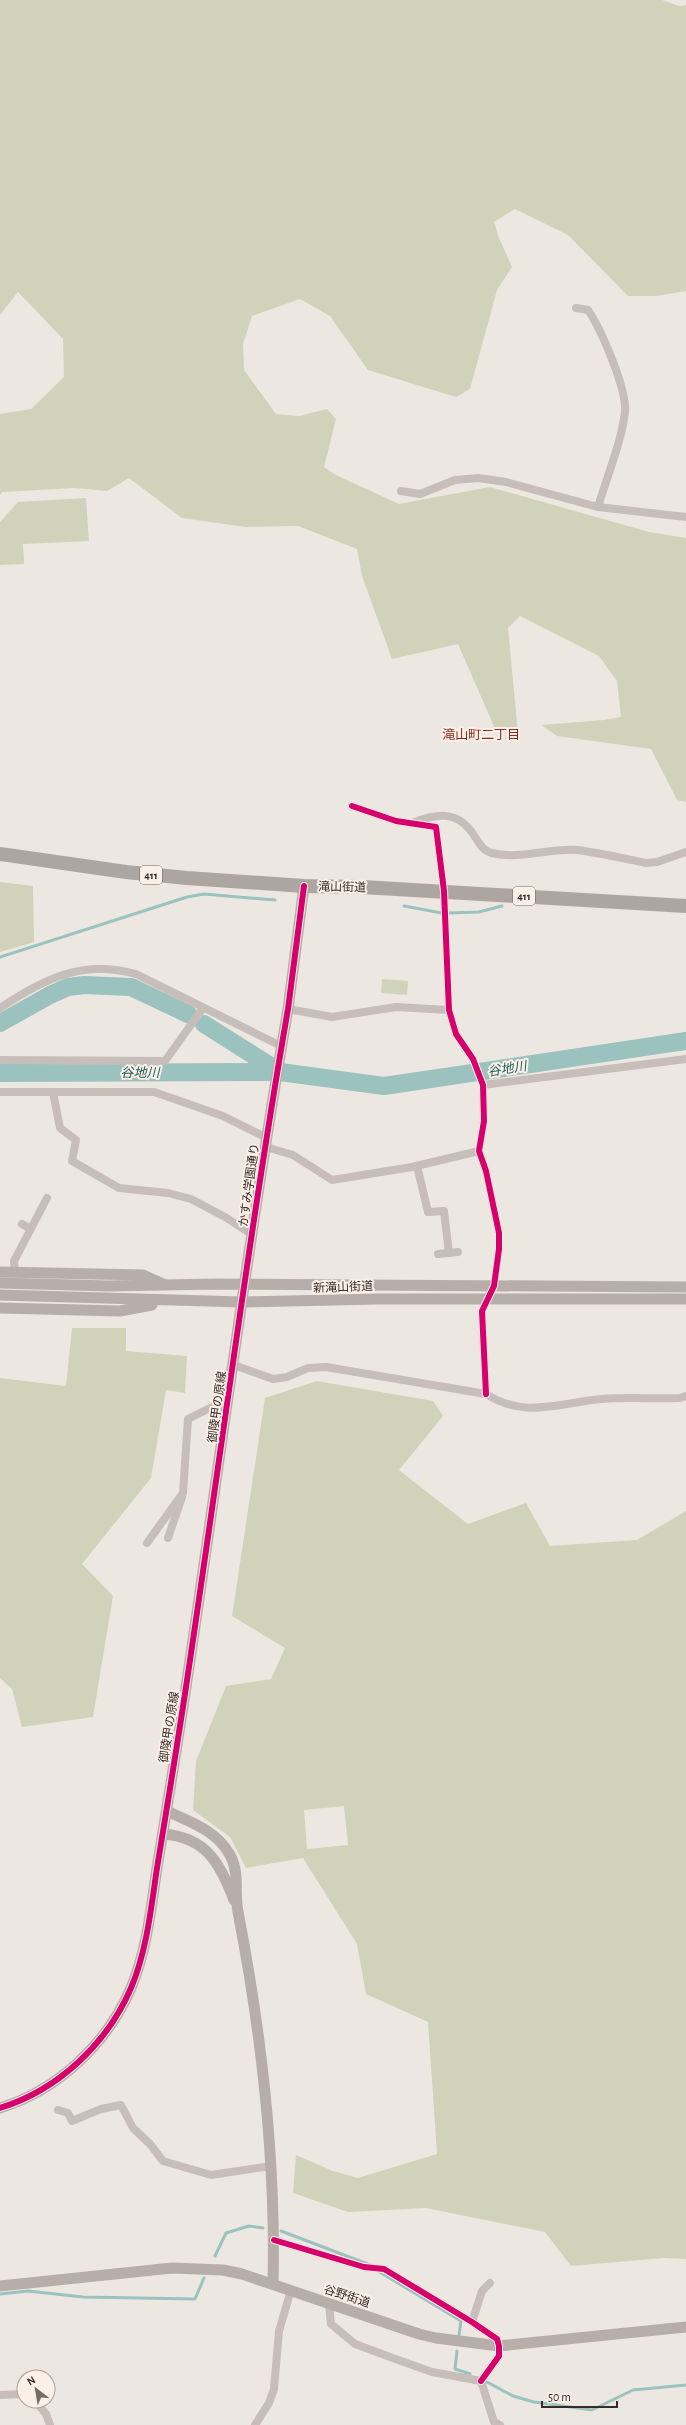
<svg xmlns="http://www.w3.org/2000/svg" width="686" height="2425" font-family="'Alegreya Sans','Noto Sans JP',sans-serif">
  <rect width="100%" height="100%" fill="#ede7e1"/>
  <g fill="#d0d3ba" fill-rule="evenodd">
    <polygon points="0,0 662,0 679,6 686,5 686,291 657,296 628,296 568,235 515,209 494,222 499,238 512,267 497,290 470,389 456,397 368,370 330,316 300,299 252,316 243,344 244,370 276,414 299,416 327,409 336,419 324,467 336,475 399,504 490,487 649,532 686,538 686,802 677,800 651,749 557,736 541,725 604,720 621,717 617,681 599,656 520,616 508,628 518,733 496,731 458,644 392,659 362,576 357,549 298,526 246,527 182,518 129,478 107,491 75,488 2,492 0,495 0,414 31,409 64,377 63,339 18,292 0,315"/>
    <polygon points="86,498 89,541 23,544 24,564 0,565 0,522 18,502"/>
    <polygon points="0,882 33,886 34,942 0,952"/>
    <polygon points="382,979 408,981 407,995 381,993"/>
    <polygon points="72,1328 126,1328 126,1351 187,1356 185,1393 166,1390 151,1478 82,1564 113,1596 93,1717 22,1727 12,1689 0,1678 0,1378 66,1386"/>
    <path d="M 317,1381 L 433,1401 L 443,1416 L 399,1470 L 468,1524 L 526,1503 L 550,1546 L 637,1540 L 686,1511 L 686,2259 L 664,2258 L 571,2266 L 545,2232 L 426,2208 L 348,2212 L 293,2193 L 296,2155 L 333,2171 L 358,2178 L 437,2154 L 428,2022 L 366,1994 L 357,1944 L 303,1858 L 246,1868 L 230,1837 L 193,1810 L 196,1761 L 226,1686 L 271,1679 L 285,1648 L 232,1616 L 265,1398 ZM 344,1806 L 348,1845 L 307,1849 L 304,1810 Z"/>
  </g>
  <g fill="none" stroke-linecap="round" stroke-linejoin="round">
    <g stroke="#9bc2be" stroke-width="3">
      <polyline points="404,906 442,913"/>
      <polyline points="449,913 479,912 502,906"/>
      <polyline points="0,957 187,897 204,894 275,900"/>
      <polyline points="281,2231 373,2266"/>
      <polyline points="215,2256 226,2233 249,2226 263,2228"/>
      <polyline points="378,2271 461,2321 459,2335"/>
      <polyline points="0,2294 28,2291 83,2297 195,2299 204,2278"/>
      <polyline points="457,2351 455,2369 470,2374"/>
      <polyline points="487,2382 513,2396 534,2402 592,2410 633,2390 686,2385"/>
    </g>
    <g stroke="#9bc2be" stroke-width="18">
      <polyline points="0,1023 50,995 68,987 84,985 131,987 188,1014"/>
      <polyline points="204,1024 280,1072"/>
      <polyline points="0,1073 280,1072 384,1086 686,1041"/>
    </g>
    <g stroke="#c7beb9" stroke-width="8">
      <path d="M 576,308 L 588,310 C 601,329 627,389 625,412 C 621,444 607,476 598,507"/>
      <polyline points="401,491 420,494 455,480 478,478 506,482 598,507 686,517"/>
      <polyline points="352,806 396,821 436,827 444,891 449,1010 456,1034 473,1059 483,1085 484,1121 479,1151 486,1171 499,1233 499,1249 494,1286 482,1311 486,1394"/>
      <path d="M 412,823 C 438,813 459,810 475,837 C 480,844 483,851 492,853 C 520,860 548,848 577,850 C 600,853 623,858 646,863 L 657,862 L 686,852"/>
      <path d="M 0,1008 C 45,979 81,959 136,974 L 281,1046"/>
      <polyline points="288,1009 332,1017 396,1007 449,1010"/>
      <polyline points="0,1060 165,1061 203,1008"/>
      <polyline points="483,1085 686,1059"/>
      <polyline points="0,1092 154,1092 223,1116 267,1138"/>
      <polyline points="53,1092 60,1128 76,1140 72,1161 119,1188 168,1193 191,1199 225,1217 253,1235"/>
      <polyline points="266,1147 293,1155 332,1180 412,1167 479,1151"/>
      <polyline points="417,1166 428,1212 444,1211 449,1253"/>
      <polyline points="22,1224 31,1229"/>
      <polyline points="438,1254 458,1252"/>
      <polyline points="15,1272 14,1261 47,1198"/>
      <path d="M 234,1365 L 273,1379 L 287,1377 L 308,1368 L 326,1367 L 486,1394 C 525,1419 559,1403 601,1399 C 627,1397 654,1399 680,1398 L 686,1396"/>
      <polyline points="168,1538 182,1497"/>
      <polyline points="147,1543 183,1493 188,1419 214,1406 228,1407"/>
      <polyline points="58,2110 68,2113 72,2121 101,2109 121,2105 133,2128 150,2144 163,2161 211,2175 271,2166"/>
      <polyline points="274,2240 364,2267 384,2269 472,2322 497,2339 499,2346 499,2356 481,2381"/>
      <polyline points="329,2304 331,2324 355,2344 390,2357 432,2372 481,2381 494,2422 500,2425"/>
      <polyline points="472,2322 482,2291 490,2283"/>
      <polyline points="0,2395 24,2394"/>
      <polyline points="35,2401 46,2414 50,2425"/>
      <polyline points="255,2425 269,2403 274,2389 279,2331 291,2290"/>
    </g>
    <g stroke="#b7aeaa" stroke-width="11">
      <polyline points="0,1272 143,1275 163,1284"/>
      <polyline points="0,1283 109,1286 216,1284 686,1287"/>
      <polyline points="0,1295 243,1302 379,1299 686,1299"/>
      <polyline points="0,1308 120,1311 152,1305"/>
      <path d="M 167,1811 C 192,1823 216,1830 230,1855 C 240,1873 234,1893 238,1912 C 262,2036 276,2158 273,2284"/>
      <path d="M 163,1834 C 206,1837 220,1863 234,1900"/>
      <path d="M 0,2108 C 58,2090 107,2044 131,1988 C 147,1950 151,1908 157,1868 C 167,1807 177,1747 186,1687 C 220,1461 249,1234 288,1009 L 304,886"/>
      <polyline points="0,2286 172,2268 223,2270 242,2274 419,2334 436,2338 499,2346 686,2327"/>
    </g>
    <polyline stroke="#aca5a0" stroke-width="14" points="0,854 126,872 187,878 304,886 362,887 686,906"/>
    <defs>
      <g id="cycleway">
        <polyline points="352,806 396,821 436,827 444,891 449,1010 456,1034 473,1059 483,1085 484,1121 479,1151 486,1171 499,1233 499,1249 494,1286 482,1311 486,1394"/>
        <path d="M 0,2108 C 58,2090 107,2044 131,1988 C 147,1950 151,1908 157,1868 C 167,1807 177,1747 186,1687 C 220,1461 249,1234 288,1009 L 304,886"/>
        <polyline points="274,2240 364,2267 384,2269 472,2322 497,2339 499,2346 499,2356 481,2381"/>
      </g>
    </defs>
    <use href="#cycleway" stroke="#faf0e8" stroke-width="8"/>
    <use href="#cycleway" stroke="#d6006c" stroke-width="6"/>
  </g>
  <g text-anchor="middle" stroke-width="4" stroke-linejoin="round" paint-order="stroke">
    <g fill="#faf0e8" stroke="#726661" stroke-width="1">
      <rect x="140" y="866" width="22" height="18" rx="3"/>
      <rect x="513" y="887" width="22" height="18" rx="3"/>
    </g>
    <g font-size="11" font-weight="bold" fill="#382b27">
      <text x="151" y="879">411</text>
      <text x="524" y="900">411</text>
    </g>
    <g font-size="12" fill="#382b27" stroke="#faf0e8">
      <text transform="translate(342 887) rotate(1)" y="4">滝山街道</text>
      <text transform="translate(249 1185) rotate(-82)" y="4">かすみ学園通り</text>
      <text transform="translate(343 1287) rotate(-2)" y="4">新滝山街道</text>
      <text transform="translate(217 1407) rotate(-82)" y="4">御陵甲の原線</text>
      <text transform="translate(169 1727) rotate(-81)" y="4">御陵甲の原線</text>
      <text transform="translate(347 2296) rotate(18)" y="4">谷野街道</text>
    </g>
    <g font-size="13" fill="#8b2d1c" stroke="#faf0e8">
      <text x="481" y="739">滝山町二丁目</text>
    </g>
    <g font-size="13" font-style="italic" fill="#1b5b5a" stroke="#faf0e8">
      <text transform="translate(507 1068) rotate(-9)" y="5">谷地川</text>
      <text x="140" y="1077">谷地川</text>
    </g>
  </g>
  <g transform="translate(36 2389) rotate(329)"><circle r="19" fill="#faf0e8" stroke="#aca19b"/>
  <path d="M0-3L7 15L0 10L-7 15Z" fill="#776d68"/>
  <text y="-6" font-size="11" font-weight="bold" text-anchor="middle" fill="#382b27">N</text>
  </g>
  <path d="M542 2401v6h75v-6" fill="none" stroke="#382b27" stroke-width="2"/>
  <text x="548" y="2401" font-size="12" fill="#382b27" stroke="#faf0e8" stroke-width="3" paint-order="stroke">50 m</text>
</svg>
